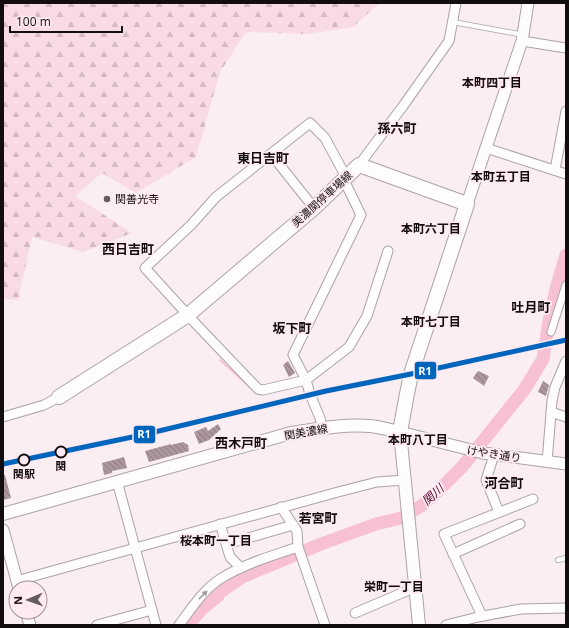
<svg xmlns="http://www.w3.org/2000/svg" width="569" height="628" font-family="'Open Sans','Noto Sans JP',sans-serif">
  <defs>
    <pattern id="forest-firs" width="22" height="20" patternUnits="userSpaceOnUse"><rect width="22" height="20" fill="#f8dbe5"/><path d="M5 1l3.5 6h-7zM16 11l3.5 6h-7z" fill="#d4bbc3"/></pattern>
    <pattern id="building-back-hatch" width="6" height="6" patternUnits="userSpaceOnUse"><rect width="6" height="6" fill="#ab969e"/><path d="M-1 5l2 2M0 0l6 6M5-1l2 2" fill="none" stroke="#8a797f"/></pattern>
  </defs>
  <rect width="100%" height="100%" fill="#faeef2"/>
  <polygon fill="url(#forest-firs)" points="3,3 379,3 353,27 308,34 246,32 220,72 196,157 136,193 102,173 75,196 132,233 83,252 32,237 18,300 3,299"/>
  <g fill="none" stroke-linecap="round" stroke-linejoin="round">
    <polyline stroke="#f7c1d3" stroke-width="2" points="220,360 252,389"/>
    <polyline stroke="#f7c1d3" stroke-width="13" points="187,625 203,608 218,596 219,593 242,577 321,544 376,524 401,518 421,506 438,491 462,467 524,390 543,359 549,321 556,289 566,255"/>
  </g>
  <g fill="url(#building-back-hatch)">
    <polygon points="288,361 295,373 289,377 283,365"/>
    <polygon points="478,371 489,376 484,386 473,378"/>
    <polygon points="543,381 549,385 546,396 538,392"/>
    <polygon points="218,424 221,429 209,440 199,444 194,432 206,427 208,431"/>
    <polygon points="183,442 188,445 189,451 149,462 145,451 171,444 171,445"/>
    <polygon points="124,457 127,468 112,471 112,473 104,475 102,463"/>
    <polygon points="3,475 5,475 11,498 3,500"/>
  </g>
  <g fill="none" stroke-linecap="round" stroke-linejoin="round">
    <defs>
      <g id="service">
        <polyline points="453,22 524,35"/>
        <polyline points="558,560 566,558"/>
      </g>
      <polyline id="pedestrian" points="551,332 566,285"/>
      <g id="minor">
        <polyline points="522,41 566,48"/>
        <polyline points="486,148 566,174"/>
        <polyline points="271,154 314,208"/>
        <polyline points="359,165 403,106 449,41 456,3"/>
        <polyline points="555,170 566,111"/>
        <polyline points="346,177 325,138 310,123 216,197 191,225 145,268 196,324 258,389 263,390 306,380 349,347 367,316 388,251"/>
        <polyline points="551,412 566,417"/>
        <polyline points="3,417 44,405 59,397"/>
        <polyline points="322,428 320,418 310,394 306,380 293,355 361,215 344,180"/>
        <polyline points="494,455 486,480 499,512"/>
        <polyline points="547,462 552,401 555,387 566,361"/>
        <polyline points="117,481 156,625"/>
        <polyline points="220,524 230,557 241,568"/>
        <polyline points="293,525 297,531 298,547 325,625"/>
        <polyline points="227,544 293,525 281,507"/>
        <polyline points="453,554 520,524"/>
        <polyline points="16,581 338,492 377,482 405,480"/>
        <polyline points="355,613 416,587"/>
        <polyline points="482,616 444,534 533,499"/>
        <polyline points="97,625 152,610"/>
        <path d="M 179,625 C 191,609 203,590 220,579 C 243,564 272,556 298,547"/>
        <polyline points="446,625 478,617 521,609 566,608"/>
      </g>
      <g id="tertiary">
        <polyline points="467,204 522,41 528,3"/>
        <polyline points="400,432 483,453 566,464"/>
        <polyline points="3,530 19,588"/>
        <polyline points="26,612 30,625"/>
      </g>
      <path id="secondary" d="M 3,514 L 291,433 C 317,429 343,424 370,426 C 380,427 390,430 400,432 L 419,625"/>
      <polyline id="primary" points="59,397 188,315 314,208 359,165 467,204 411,374 406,399 400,432"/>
    </defs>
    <use href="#service" stroke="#aba3a6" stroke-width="6"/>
    <use href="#pedestrian" stroke="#aba3a6" stroke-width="9"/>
    <use href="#minor" stroke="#aba3a6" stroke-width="11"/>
    <use href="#tertiary" stroke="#aba3a6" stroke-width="13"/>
    <use href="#secondary" stroke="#aba3a6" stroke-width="14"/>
    <use href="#primary" stroke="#aba3a6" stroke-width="16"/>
    <use href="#service" stroke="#fefcfd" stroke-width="4.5"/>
    <use href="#pedestrian" stroke="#fefcfd" stroke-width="7"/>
    <use href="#minor" stroke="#fefcfd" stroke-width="9"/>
    <use href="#tertiary" stroke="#fefcfd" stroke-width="11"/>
    <use href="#secondary" stroke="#fefcfd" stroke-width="12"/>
    <use href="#primary" stroke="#fefcfd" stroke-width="14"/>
    <defs>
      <polyline id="rail-1" points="3,464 142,435 326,391 411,374 566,340"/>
    </defs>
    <use href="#rail-1" stroke="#feeaf0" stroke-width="8"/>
    <use href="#rail-1" stroke="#0065bd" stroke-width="5"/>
  </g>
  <defs><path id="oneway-solid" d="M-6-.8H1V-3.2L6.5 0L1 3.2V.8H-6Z"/></defs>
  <use fill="#a09c9e" href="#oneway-solid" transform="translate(203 595) rotate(-45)"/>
  <circle fill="#645c5e" stroke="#feeaf0" stroke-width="1.5" cx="107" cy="199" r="4"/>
  <g fill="#feeaf0" stroke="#130d0f" stroke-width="2">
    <circle cx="61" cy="452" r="5.5"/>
    <circle cx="24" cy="460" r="5.5"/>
  </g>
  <g text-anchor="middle" stroke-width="4" stroke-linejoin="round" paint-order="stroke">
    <g font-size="11" fill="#130d0f" stroke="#feeaf0" text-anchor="start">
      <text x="115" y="203">関善光寺</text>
    </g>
    <g font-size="11" fill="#130d0f" stroke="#feeaf0">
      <text transform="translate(322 199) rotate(-42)" y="4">美濃関停車場線</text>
      <text transform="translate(306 432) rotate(-10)" y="4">関美濃線</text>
      <text transform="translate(494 454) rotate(9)" y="4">けやき通り</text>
    </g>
    <g font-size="11" font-weight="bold" fill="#130d0f" stroke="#feeaf0">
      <text x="61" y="470">関</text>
      <text x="24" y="478">関駅</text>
    </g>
    <g font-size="12" font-weight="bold" fill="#130d0f" stroke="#feeaf0">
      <text x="492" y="87">本町四丁目</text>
      <text x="501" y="181">本町五丁目</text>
      <text x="431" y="233">本町六丁目</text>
      <text x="431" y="326">本町七丁目</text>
      <text x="418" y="444">本町八丁目</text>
      <text x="216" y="545">桜本町一丁目</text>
      <text x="394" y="591">栄町一丁目</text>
    </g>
    <g font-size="12" font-style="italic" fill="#56072f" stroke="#feeaf0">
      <text transform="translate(433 495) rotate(-42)" y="4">関川</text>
    </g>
    <g font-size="13" font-weight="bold" fill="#130d0f" stroke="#feeaf0">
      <text x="397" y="133">孫六町</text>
      <text x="263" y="163">東日吉町</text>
      <text x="128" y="254">西日吉町</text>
      <text x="531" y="312">吐月町</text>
      <text x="292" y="333">坂下町</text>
      <text x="241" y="448">西木戸町</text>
      <text x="504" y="488">河合町</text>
      <text x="318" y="523">若宮町</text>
    </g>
  </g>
  <g stroke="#feeaf0" stroke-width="1.5">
    <rect x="414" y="361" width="23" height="19" rx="4" fill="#0065bd"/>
    <rect x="133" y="425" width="23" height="19" rx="4" fill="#0065bd"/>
  </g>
  <g font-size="11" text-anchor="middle" font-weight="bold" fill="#fff">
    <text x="425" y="375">R1</text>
    <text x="144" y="438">R1</text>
  </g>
  <rect width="569" height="628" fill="none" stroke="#130d0f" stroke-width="8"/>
  <g transform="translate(28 600) rotate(268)"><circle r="19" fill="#feeaf0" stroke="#a09296"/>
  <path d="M0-3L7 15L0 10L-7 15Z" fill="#645c5e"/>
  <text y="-6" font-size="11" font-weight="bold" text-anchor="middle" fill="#130d0f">N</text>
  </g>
  <path d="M10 26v6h112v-6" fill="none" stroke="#130d0f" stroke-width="2"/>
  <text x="16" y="26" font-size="12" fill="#130d0f" stroke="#feeaf0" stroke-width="3" paint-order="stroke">100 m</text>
</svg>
